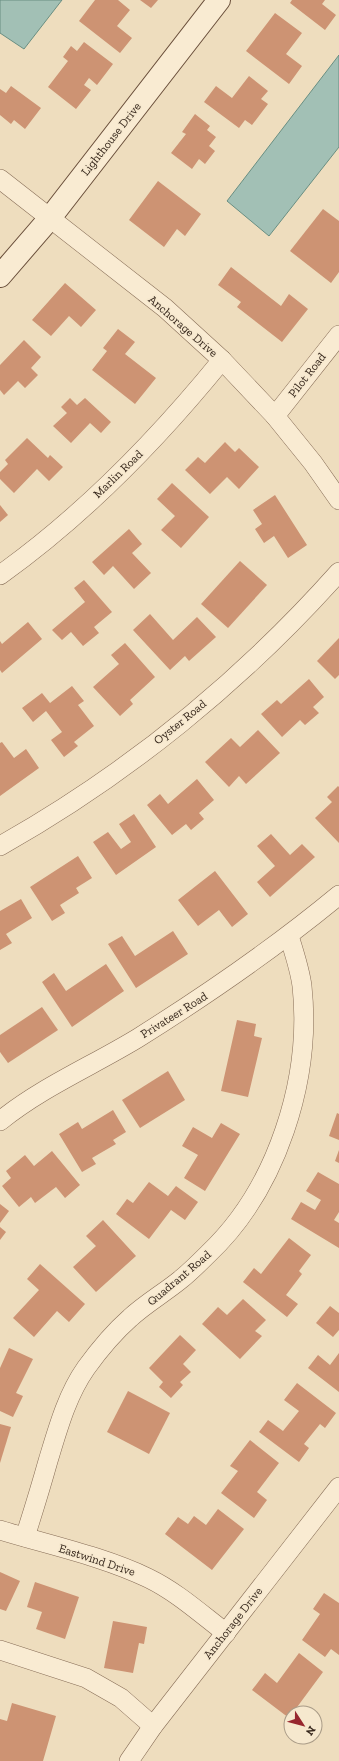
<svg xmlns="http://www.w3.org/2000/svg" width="339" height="1761" font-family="'Zilla Slab',serif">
  <rect width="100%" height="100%" fill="#eeddbe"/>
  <g fill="#a2c0b5" stroke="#698e82">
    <polygon points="0,0 62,0 24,49 0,33"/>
    <polygon points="339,55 339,147 269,236 227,201"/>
  </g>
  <g fill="#cd9373">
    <polygon points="95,0 118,0 130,10 117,26 132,38 120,53 79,21"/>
    <polygon points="140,0 158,0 151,8"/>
    <polygon points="292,0 325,0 322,4 336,15 325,30 290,3"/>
    <polygon points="275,13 302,33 286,54 302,66 289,84 246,51"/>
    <polygon points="84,42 113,64 97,85 89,78 84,85 91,90 76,109 48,87 68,61 63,57 71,46 77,51"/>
    <polygon points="249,76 268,91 261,99 268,104 252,125 245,120 239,128 204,102 216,86 232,98"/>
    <polygon points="11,86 41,108 25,129 14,120 11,124 0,115 0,89 6,93"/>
    <polygon points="195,114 210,126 207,130 216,137 209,146 215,151 205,164 199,159 192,169 171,153 186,134 182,132"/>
    <polygon points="158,181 201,214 185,236 177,229 164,247 129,220"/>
    <polygon points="323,209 339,221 339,272 331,283 290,251"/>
    <polygon points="231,267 281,306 289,294 308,309 282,342 237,307 241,302 218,285"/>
    <polygon points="65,283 96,310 81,327 69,316 51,336 32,320"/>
    <polygon points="118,329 135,342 125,354 156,378 135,404 92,370 107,351 103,348"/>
    <polygon points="24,340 41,357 31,368 38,375 25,388 18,381 4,395 0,390 0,365"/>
    <polygon points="70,398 77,405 85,398 111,422 101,433 90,423 71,443 53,426 67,413 61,407"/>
    <polygon points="27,438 48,458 50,455 63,467 49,481 37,469 14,493 0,479 0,472 8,464 5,460"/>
    <polygon points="225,442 235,452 239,448 259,467 239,489 227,477 210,494 185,470 198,457 205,463"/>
    <polygon points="172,483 209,517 181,548 161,530 175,516 157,499"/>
    <polygon points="275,495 307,545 288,558 274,536 264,543 255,529 262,524 253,510"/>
    <polygon points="0,505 8,515 0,522"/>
    <polygon points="129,529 142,544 132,553 151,573 134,589 113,566 104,575 92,562"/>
    <polygon points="240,561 267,585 228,628 201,604"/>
    <polygon points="84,580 112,612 94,627 99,633 83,646 71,632 62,640 52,630 85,602 74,588"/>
    <polygon points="150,614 173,640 197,617 216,637 189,661 185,656 170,670 133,630"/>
    <polygon points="28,622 42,639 2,673 0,670 0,641 2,644"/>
    <polygon points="339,638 339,675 335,679 317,661"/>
    <polygon points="125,643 155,677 130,700 133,704 120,716 93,687 119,664 111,655"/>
    <polygon points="309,679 324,697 313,707 319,713 305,725 300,720 282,737 261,714 277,700 281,704"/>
    <polygon points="72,686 84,701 78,705 94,726 74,742 78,746 64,757 51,740 62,732 46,711 33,722 22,708 42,693 50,703"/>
    <polygon points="258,730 280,753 246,784 239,776 229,787 205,762 231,738 240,747"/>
    <polygon points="2,742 14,758 26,749 39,768 0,796 0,743"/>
    <polygon points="197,779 214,800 199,813 204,819 191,830 186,824 172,835 147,805 160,794 168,804"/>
    <polygon points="338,786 339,787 339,843 315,818 332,802 327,797"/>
    <polygon points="134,814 156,847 116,875 93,842 108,832 121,849 131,842 119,824"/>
    <polygon points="271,834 290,855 302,844 315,857 270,897 257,882 275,866 257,846"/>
    <polygon points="78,856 92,878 76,888 79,893 60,905 65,913 52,921 30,887"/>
    <polygon points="215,871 248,914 232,927 219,910 198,926 178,900"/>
    <polygon points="21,899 32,918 6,934 12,943 0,950 0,911"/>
    <polygon points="173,931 188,954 136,988 108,944 122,936 135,956"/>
    <polygon points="106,964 124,991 72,1027 42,982 54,973 66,991"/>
    <polygon points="42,1007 58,1030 8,1063 0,1052 0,1035"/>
    <polygon points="237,1020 256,1024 254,1036 262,1038 248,1097 221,1091"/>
    <polygon points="168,1071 185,1100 140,1128 122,1100"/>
    <polygon points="113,1110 126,1132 113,1140 116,1144 92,1158 96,1164 82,1172 59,1134 78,1122 82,1129"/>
    <polygon points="337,1113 339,1114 339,1140 329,1136"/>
    <polygon points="221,1123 240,1134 205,1191 184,1178 198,1155 182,1146 193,1127 212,1138"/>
    <polygon points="339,1150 339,1163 335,1161"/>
    <polygon points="52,1151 80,1185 65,1198 56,1187 35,1203 31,1197 19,1207 2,1186 11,1178 6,1171 25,1155 34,1166"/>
    <polygon points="318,1172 339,1184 339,1212 334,1220 339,1223 339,1248 291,1219 301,1202 315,1210 321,1200 306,1191"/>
    <polygon points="149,1182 168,1196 176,1186 198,1202 185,1220 171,1210 149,1239 116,1214 127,1199 133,1203"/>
    <polygon points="0,1204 9,1211 0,1223"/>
    <polygon points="103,1220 136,1256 96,1292 73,1267 96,1246 86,1236"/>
    <polygon points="0,1227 6,1232 0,1240"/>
    <polygon points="289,1238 311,1255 299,1271 302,1274 286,1295 298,1304 287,1317 243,1282 254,1268 261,1274"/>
    <polygon points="40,1264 85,1304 69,1322 57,1311 34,1337 13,1318 39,1290 27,1279"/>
    <polygon points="243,1299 266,1320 255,1331 262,1336 240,1359 202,1324 218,1307 227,1315"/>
    <polygon points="330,1306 339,1313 339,1330 333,1337 316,1323"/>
    <polygon points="180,1335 196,1350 183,1364 191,1372 180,1382 183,1385 171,1398 159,1387 163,1382 149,1368"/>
    <polygon points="9,1348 33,1359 16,1393 23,1396 13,1417 0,1411 0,1368"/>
    <polygon points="339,1353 339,1392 308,1368 318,1355 330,1365"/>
    <polygon points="297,1383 336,1413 325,1428 320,1424 304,1444 309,1448 299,1462 259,1432 268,1420 283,1431 299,1411 284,1400"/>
    <polygon points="128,1391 170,1413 149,1454 107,1432"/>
    <polygon points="0,1424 11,1427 0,1463"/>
    <polygon points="250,1440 279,1463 257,1492 267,1500 254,1518 221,1493 238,1471 230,1466"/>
    <polygon points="218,1509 244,1529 212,1570 165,1534 178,1517 188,1524 194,1516 206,1525"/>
    <polygon points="0,1572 20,1581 6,1611 0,1609"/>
    <polygon points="35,1582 79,1597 65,1639 36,1629 42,1612 27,1607"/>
    <polygon points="324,1593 339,1603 339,1655 331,1649 325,1657 302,1640 320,1614 313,1609"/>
    <polygon points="113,1621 147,1627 144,1644 139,1643 133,1673 104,1668"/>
    <polygon points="299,1653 323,1672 289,1718 252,1690 265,1673 277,1683"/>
    <polygon points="12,1703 56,1716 43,1761 0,1761 0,1719 7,1721"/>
  </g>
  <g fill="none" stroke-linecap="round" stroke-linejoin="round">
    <defs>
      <g id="street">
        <polyline points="0,179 165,308 222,360 275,416 313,463 339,500"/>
        <polyline points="275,416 339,335"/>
        <path d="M 0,575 C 84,515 157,440 222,360"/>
        <path d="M 0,846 C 126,775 242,681 339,572"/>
        <path d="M 0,1121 C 42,1087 92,1066 138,1038 C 208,994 275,948 339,895"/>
        <path d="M 0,1530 C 49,1545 102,1556 148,1578 C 177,1592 201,1614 226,1633"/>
        <path d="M 25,1537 C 33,1512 41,1486 48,1461 C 58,1428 67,1395 86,1368 C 99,1350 113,1333 130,1318 C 145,1304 164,1293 180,1280 C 190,1272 199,1263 208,1254 C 277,1189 312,1079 302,986 C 300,970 294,952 289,936"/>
        <polyline points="0,1650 86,1678 121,1698 153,1726"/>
        <polyline points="129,1761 153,1726 339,1487"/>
      </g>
      <polyline id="secondary" points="0,276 50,218 219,0"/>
    </defs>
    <use href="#street" stroke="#876d57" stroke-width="20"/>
    <use href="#secondary" stroke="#694e3a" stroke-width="24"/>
    <use href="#street" stroke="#f9ebd2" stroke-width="19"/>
    <use href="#secondary" stroke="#f9ebd2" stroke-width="22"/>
  </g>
  <g text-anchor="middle" stroke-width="3" stroke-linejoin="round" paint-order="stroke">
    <g font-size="12" fill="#36271c" stroke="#f6e8ce">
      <text transform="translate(111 139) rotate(-52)" y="4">Lighthouse Drive</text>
      <text transform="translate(183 326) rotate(41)" y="4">Anchorage Drive</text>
      <text transform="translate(307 375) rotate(-52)" y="4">Pilot Road</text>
      <text transform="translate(118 474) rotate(-44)" y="4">Marlin Road</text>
      <text transform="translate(180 722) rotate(-39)" y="4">Oyster Road</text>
      <text transform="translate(174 1015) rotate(-32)" y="4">Privateer Road</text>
      <text transform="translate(179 1278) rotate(-40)" y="4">Quadrant Road</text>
      <text transform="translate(97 1560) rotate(18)" y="4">Eastwind Drive</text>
      <text transform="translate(233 1623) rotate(-52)" y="4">Anchorage Drive</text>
    </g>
  </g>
  <g transform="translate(303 1725) rotate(126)"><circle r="19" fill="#f6e8ce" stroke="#a99b87"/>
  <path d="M0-3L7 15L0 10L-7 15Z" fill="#97262e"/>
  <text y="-6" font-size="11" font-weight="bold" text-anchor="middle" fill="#36271c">N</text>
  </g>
</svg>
